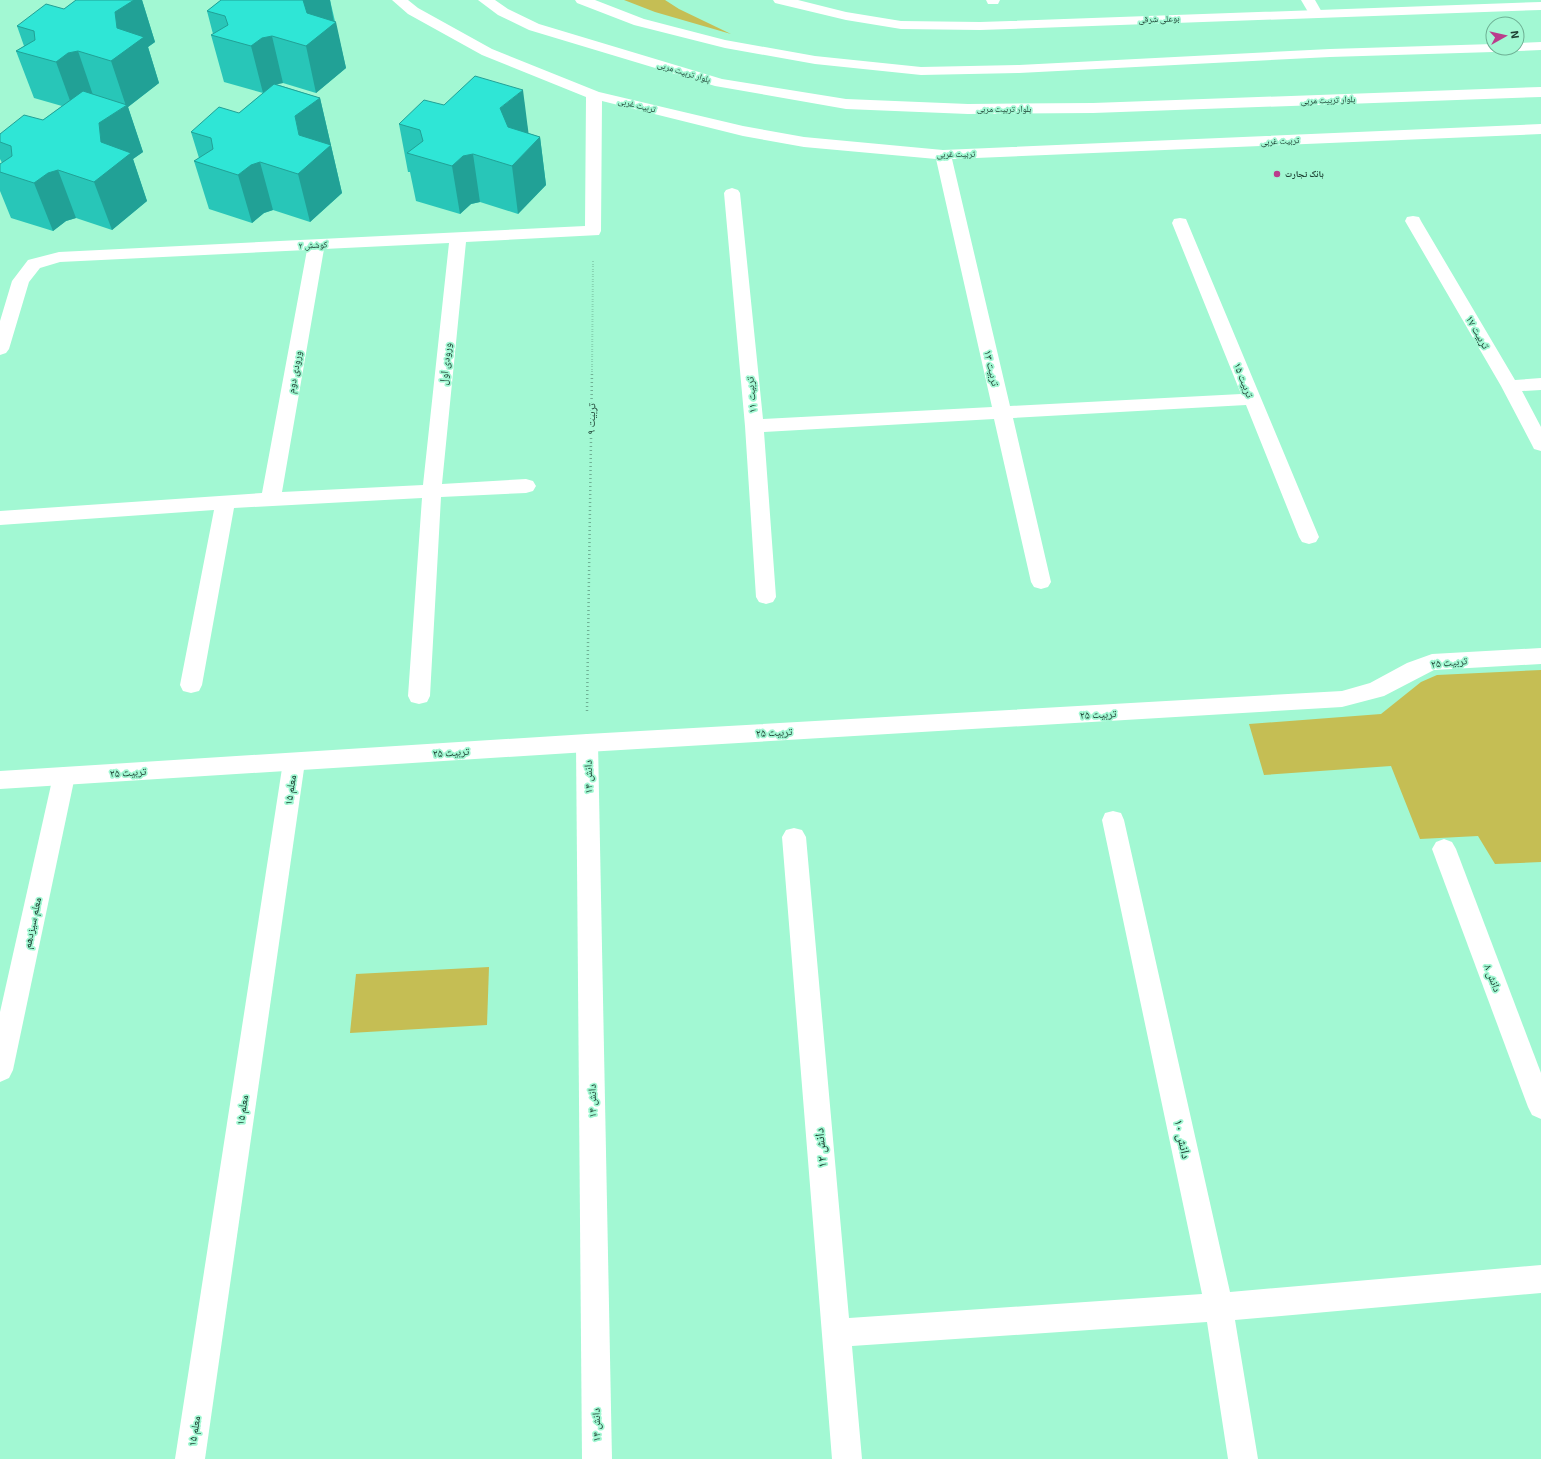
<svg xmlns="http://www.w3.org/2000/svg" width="1541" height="1459" font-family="'Exo 2','Noto Naskh Arabic',sans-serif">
  <rect width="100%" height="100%" fill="#a2f8d3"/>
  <g fill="#c5be54">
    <polygon points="624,0 665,0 679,9 731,34 655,12"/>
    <polygon points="1541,670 1541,862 1495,864 1478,836 1420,839 1391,766 1264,775 1249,724 1381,714 1421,682 1437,675"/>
    <polygon points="489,967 487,1025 350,1033 356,974"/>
  </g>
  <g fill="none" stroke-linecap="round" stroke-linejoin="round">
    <polyline stroke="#6fb195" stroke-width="2" stroke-dasharray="0.5 2" stroke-linecap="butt" points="592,372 593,260"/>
    <polyline stroke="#6fb195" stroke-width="2.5" stroke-dasharray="1 3" stroke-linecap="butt" points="587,711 592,371"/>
    <g fill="#fff" fill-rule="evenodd">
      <path d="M 392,0 L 408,0 L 418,8 L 492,49 L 599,92 L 743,126 L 804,137 L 943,150 L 1541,124 L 1541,134 L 952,159 L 1010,406 L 1241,394 L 1172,223 L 1174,219 L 1180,218 L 1186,219 L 1319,537 L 1316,542 L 1309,544 L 1302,542 L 1299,537 L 1246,405 L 1013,418 L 1051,582 L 1048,587 L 1041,589 L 1034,587 L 1031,582 L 994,419 L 764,432 L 776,597 L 773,602 L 766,604 L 759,602 L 756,597 L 745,426 L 724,193 L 726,190 L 732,188 L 738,190 L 740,193 L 763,419 L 992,407 L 936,159 L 804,147 L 743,136 L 602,101 L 601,231 L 599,235 L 466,242 L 442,484 L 526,479 L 533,481 L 536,486 L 533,491 L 526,493 L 441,497 L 430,696 L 427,702 L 419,704 L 411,702 L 408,696 L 422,498 L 234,508 L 202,685 L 199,691 L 191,693 L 183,691 L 180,685 L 214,510 L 0,525 L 0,511 L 262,493 L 307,250 L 60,262 L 40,268 L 29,282 L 9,349 L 6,353 L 0,355 L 0,321 L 12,281 L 28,260 L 59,252 L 585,226 L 586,97 L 482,55 L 408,14 ZM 449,243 L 423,485 L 282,492 L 324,249 Z"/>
      <polygon points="986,0 1000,0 998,4 988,4"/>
      <polygon points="1301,0 1315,0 1323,14 1321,17 1311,17"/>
      <polygon points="1413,216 1419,217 1421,221 1515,380 1541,378 1541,390 1522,391 1541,427 1541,451 1534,449 1532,445 1501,386 1405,221 1407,217"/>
      <polygon points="587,734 595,737 598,743 612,1459 582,1459 576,743 579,737"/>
      <polygon points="294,753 302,756 305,762 205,1459 175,1459 283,762 286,756"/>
      <polygon points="64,767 72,770 75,776 13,1070 9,1078 0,1082 0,1012 53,776 56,770"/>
      <polygon points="1113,811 1121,813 1124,820 1230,1292 1541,1265 1541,1293 1235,1320 1258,1459 1228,1459 1207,1322 852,1346 862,1459 832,1459 782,837 786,830 794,828 802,830 806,837 849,1318 1202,1294 1102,820 1105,813"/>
      <polygon points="1444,839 1452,842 1456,849 1541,1073 1541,1119 1532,1115 1528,1107 1432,849 1436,842"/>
    </g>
    <g fill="#fff" fill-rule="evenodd">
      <polygon points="478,0 495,0 508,9 539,24 722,79 846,99 968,104 1093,103 1541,87 1541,97 1093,113 968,114 846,109 715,86 529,30 498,15"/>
      <polygon points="575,0 595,0 644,19 725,40 815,56 921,67 1019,65 1330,49 1493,44 1493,48 1500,48 1498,51 1493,52 1330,57 1019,73 921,75 815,64 725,48 634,25 577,3"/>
      <polygon points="773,0 798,0 846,12 901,21 980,22 1541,2 1541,10 980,30 901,29 846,20 775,3"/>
      <polygon points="1541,42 1541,50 1517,51 1510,48 1517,48 1517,43"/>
      <polygon points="1541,648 1541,664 1434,670 1384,696 1342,707 587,752 0,789 0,771 587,734 1342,691 1370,683 1407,663 1432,654"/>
    </g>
  </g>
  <g fill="#28c6b8">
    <polygon points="76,0 142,0 155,42 148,47 159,83 128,107 143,152 133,159 147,201 112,230 76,218 66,221 53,231 11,218 0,191 0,164 2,163 0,159 0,134 43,120 62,106 34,98 16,51 24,46 17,26 64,9"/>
    <polygon points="221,0 330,0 346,68 316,93 283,83 276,84 320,98 342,193 310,222 273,210 264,213 252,223 209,209 194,161 199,158 191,132 239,113 263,93 224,82 211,35 213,34 207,11"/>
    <polygon points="444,105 540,137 546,185 518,214 480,202 471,204 460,214 416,201 410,172 408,172 399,124"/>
  </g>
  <g fill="#21a196">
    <polygon points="134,0 142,0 155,42 148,47 159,83 128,107 143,152 133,159 147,201 112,230 94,182 101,142 99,123 126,106 111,61 117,28 115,12"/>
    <polygon points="303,0 330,0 334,23 336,22 346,68 316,93 306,46"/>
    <polygon points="272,36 283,83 274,85 263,93 251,46 262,38"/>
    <polygon points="78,51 94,98 73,109 56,62 68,53"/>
    <polygon points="523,90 529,137 507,156 500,108"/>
    <polygon points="320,98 342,193 310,222 298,174 306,164 295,116"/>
    <polygon points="540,137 546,185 518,214 512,166"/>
    <polygon points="473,154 480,202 471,204 460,214 452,166 463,156"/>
    <polygon points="260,162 273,210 264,213 252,223 238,175 251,165"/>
    <polygon points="58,170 76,218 66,221 53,231 34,183 48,173"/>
  </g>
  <g fill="#2fe6d6" stroke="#21a196">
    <polygon points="76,0 134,0 115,12 117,28 144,37 111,61 78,51 68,53 56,62 16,51 35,40 34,31 17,26 46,4 64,9"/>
    <polygon points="221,0 303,0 307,13 336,22 306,46 272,36 262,38 251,46 211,35 228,25 225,16 207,11"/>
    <polygon points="475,76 523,90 500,108 508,127 540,137 512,166 473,154 463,156 452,166 407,153 423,141 420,130 399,124 424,100 444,105"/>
    <polygon points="274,84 320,98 295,116 299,135 331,145 298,174 260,162 251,165 238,175 194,161 213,149 211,138 191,132 219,107 239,113"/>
    <polygon points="83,91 127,105 99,123 101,142 131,153 94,182 58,170 48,173 34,183 0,172 0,164 12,156 11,146 0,142 0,134 24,115 43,120"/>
  </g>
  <circle fill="#ba3d8c" stroke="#a2f8d3" stroke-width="1.5" cx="1277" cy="174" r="4"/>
  <g text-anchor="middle" stroke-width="3.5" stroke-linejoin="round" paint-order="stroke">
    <g font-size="9" fill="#1e4234" stroke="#a2f8d3">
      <text transform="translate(1159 19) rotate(-2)" y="3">بوعلی شرقی</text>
      <text transform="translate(684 72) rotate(17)" y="3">بلوار تربیت مربی</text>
      <text transform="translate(1328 100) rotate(-2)" y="3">بلوار تربیت مربی</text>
      <text transform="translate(637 105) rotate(14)" y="3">تربیت غربی</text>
      <text x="1004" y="112">بلوار تربیت مربی</text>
      <text transform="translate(1280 141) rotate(-3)" y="3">تربیت غربی</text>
      <text transform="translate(956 154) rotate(-1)" y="3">تربیت غربی</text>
      <text transform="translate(313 245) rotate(-3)" y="3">کوشش ۲</text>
    </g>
    <g font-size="9" font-weight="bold" fill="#1e4234" stroke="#a2f8d3" text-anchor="start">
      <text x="1285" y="177">بانک تجارت</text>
    </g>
    <g font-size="11" fill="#1e4234" stroke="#a2f8d3">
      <text transform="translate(1478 332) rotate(60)" y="4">تربیت ۱۷</text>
      <text transform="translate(445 364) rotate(-84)" y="4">ورودی اول</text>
      <text transform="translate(992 368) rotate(77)" y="4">تربیت ۱۳</text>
      <text transform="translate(294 372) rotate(-80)" y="4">ورودی دوم</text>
      <text transform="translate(1244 380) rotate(68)" y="4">تربیت ۱۵</text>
      <text transform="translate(751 395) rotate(-95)" y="4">تربیت ۱۱</text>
      <text transform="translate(591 419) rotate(-89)" y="4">تربیت ۹</text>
      <text transform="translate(1449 662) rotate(-6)" y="4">تربیت ۲۵</text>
      <text transform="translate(1098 714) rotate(-3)" y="4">تربیت ۲۵</text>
      <text transform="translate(774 732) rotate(-3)" y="4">تربیت ۲۵</text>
      <text transform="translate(451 752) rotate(-4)" y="4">تربیت ۲۵</text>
      <text transform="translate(128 772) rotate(-4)" y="4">تربیت ۲۵</text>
      <text transform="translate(588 777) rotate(-91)" y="4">دانش ۱۴</text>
      <text transform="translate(290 790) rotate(-82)" y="4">معلم ۱۵</text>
      <text transform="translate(32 923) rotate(-78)" y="4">معلم سیزدهم</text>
      <text transform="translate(1493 978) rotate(69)" y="4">دانش ۸</text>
      <text transform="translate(592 1101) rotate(-91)" y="4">دانش ۱۴</text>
      <text transform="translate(242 1110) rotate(-82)" y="4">معلم ۱۵</text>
      <text transform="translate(596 1425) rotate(-91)" y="4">دانش ۱۴</text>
      <text transform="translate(194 1431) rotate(-81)" y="4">معلم ۱۵</text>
    </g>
    <g font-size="13" fill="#1e4234" stroke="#a2f8d3">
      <text transform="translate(1183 1139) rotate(78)" y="5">دانش ۱۰</text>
      <text transform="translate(820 1148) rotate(-95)" y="5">دانش ۱۲</text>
    </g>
  </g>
  <g transform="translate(1505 36) rotate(82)"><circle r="19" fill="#a2f8d3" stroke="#6daf93"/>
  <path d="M0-3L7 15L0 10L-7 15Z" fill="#ba3d8c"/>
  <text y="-6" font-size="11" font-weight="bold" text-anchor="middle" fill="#1e4234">N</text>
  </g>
</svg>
